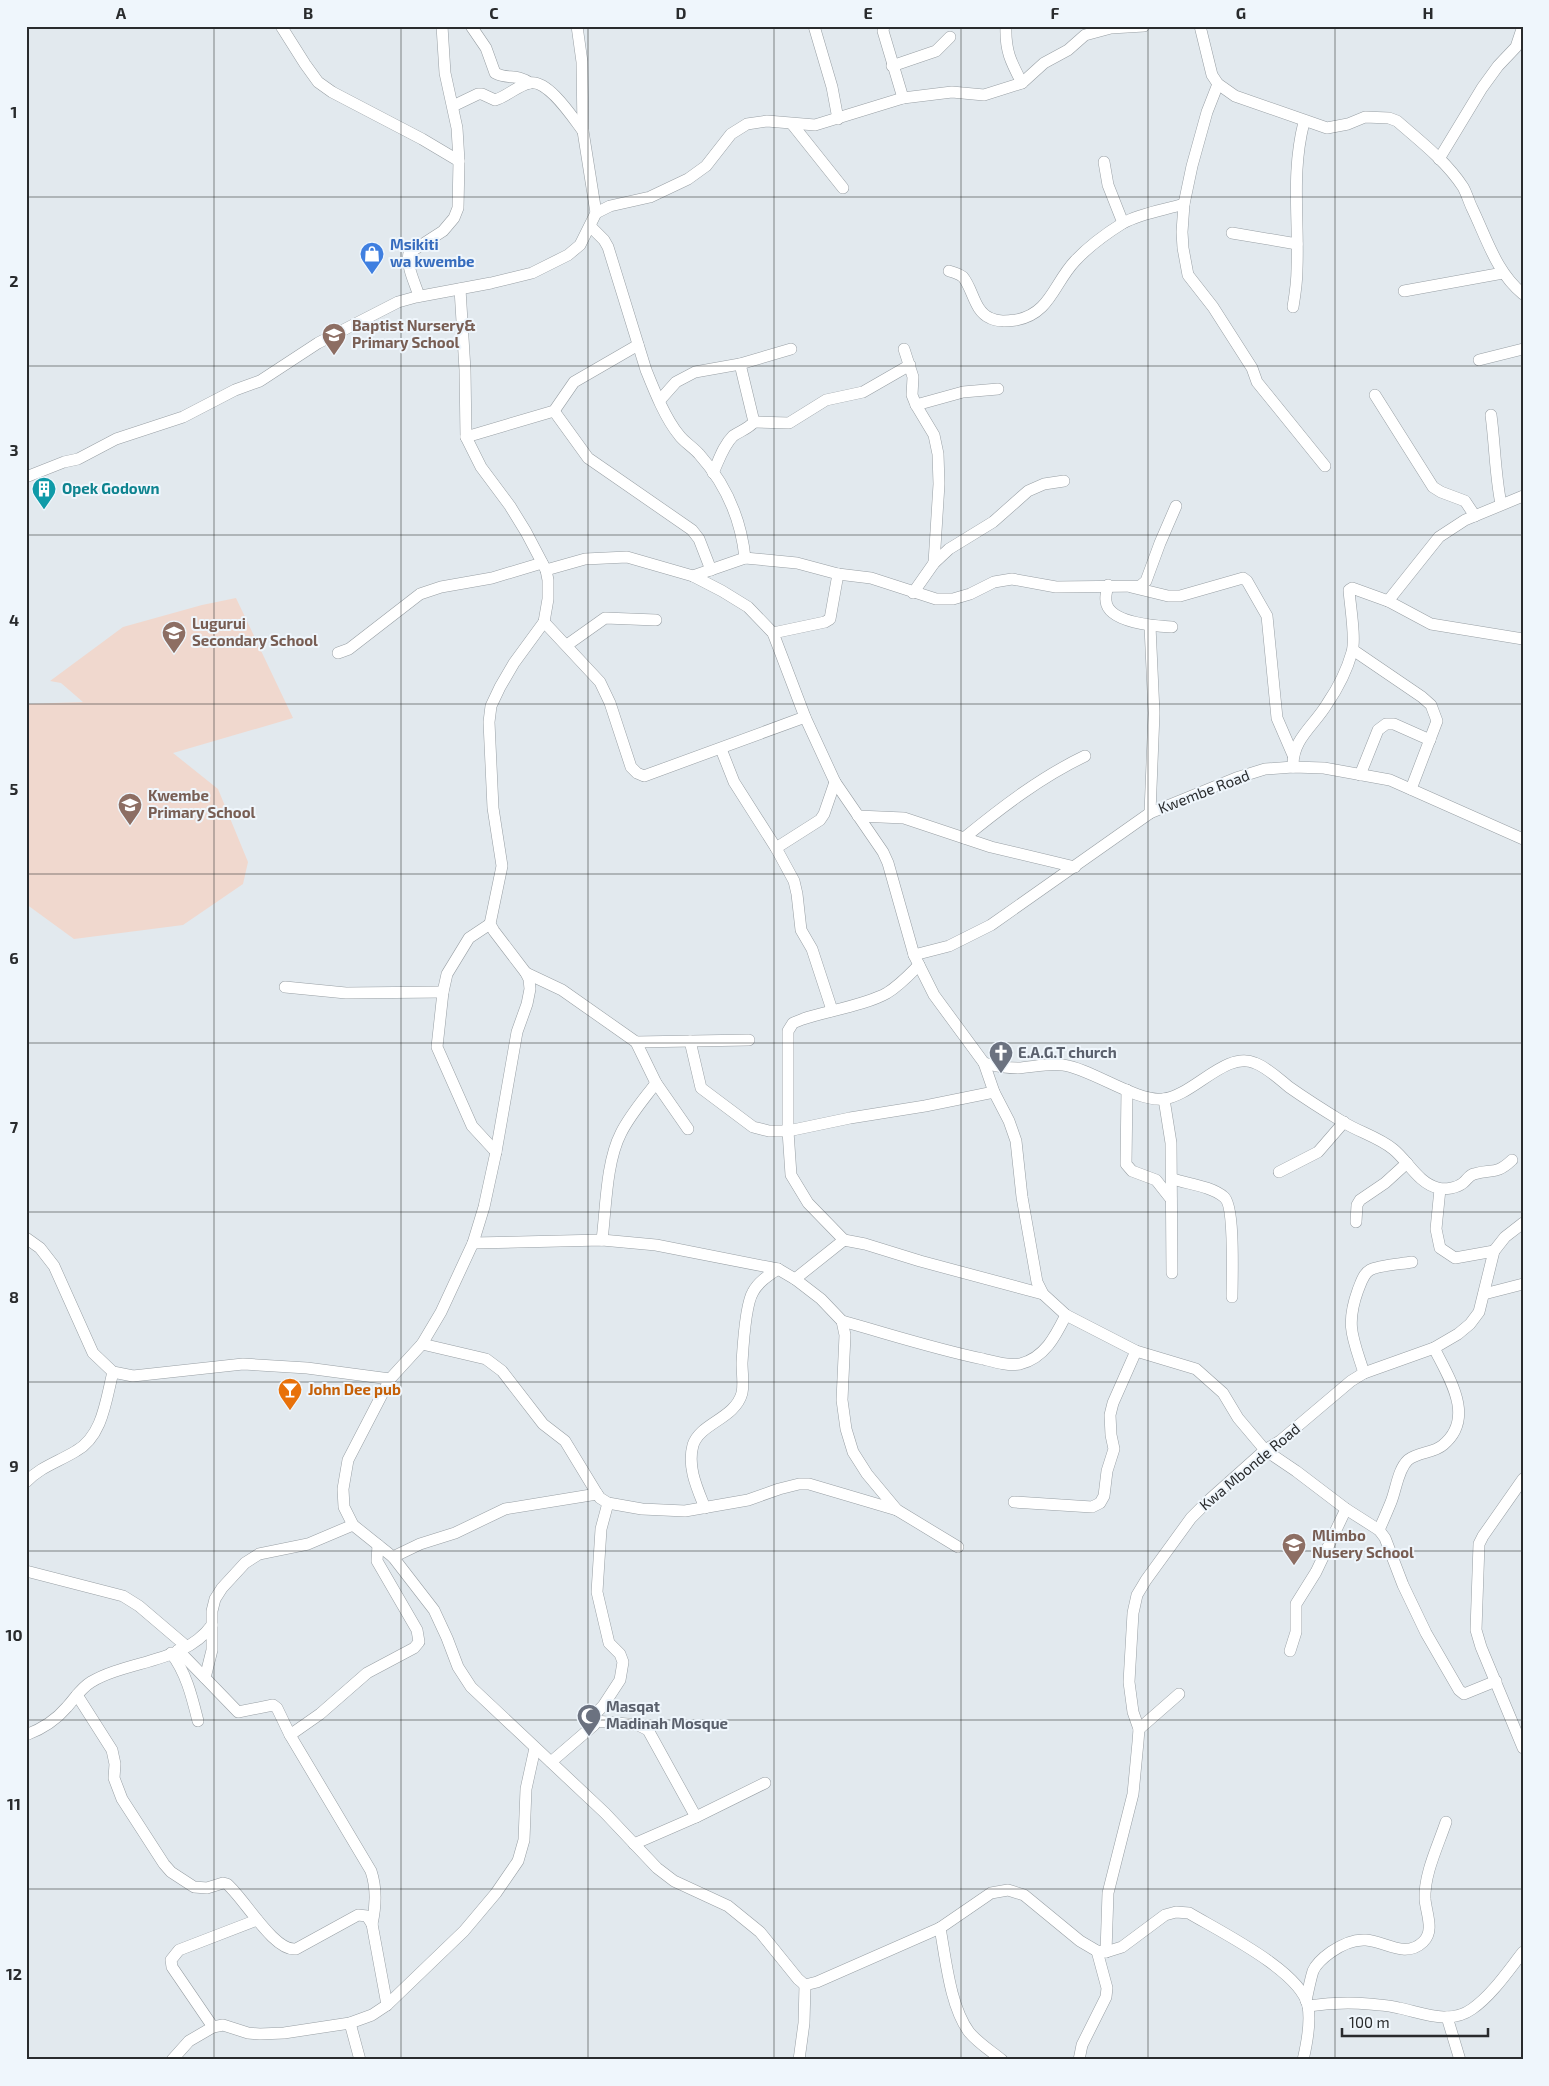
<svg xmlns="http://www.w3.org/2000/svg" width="1549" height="2086" font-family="'Exo 2',sans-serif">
  <rect width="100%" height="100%" fill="#e2e9ee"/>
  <polygon fill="#f0d8ce" points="236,598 293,718 173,753 218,789 248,862 243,884 183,925 74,939 26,904 26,704 83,702 61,683 50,681 123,627 202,605"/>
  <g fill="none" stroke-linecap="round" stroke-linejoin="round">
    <defs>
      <g id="street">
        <polyline points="281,26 305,64 318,82 332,92 422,139 459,161"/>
        <path d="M 471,26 L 486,48 L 495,73 C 508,80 516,73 530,83"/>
        <polyline points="577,26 582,62 583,131 596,213"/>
        <polyline points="814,26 832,87 838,119"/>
        <polyline points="884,26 883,31 903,98"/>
        <path d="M 1006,26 C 1005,51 1011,62 1022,83"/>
        <path d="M 1200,26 L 1212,75 L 1218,84 L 1235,96 L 1327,128 L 1348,124 L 1365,117 L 1389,118 L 1397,121 C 1420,141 1446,161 1463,187 C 1467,194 1469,202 1472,208 C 1487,239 1496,272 1523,294"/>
        <polyline points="892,66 936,51 950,37"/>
        <polyline points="1218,84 1207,112 1192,166 1184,204 1182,232 1183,248 1188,275 1213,307 1252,368 1257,382 1325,466"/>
        <path d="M 453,106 L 478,94 L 482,94 L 495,100 C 508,96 518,85 530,83 C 548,79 573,118 583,131"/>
        <polyline points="792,124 843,188"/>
        <polyline points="1439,159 1482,88 1498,66 1516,47 1523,26"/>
        <polyline points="1104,162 1108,185 1123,223"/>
        <path d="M 590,226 L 604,240 L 608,247 L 646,370 C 654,390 665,418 679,435 C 684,442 693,447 699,454 C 725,483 741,519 745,558"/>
        <polyline points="1232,233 1297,244"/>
        <path d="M 949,271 C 953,272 959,274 963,277 C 973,289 974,311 990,318 C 998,322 1007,321 1016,320 C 1050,314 1054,283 1075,261 C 1088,247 1107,233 1123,223 C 1141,213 1164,210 1184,204"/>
        <path d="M 460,289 L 465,370 L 466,437 L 481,467 L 510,506 L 526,532 L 546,570 L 548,580 L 548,599 L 544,622 L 514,663 L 500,687 L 491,706 L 489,722 L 493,808 L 502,866 L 490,924 L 494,931 L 526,973 L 529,979 L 530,989 L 527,1004 L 517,1032 L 496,1152 L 484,1207 L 473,1243 L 441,1312 L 422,1344 L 390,1379 L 348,1460 L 343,1489 L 344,1507 L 353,1525 L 393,1557 L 434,1610 L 447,1638 L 458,1667 L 471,1687 L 605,1813 L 657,1868 L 674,1881 L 728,1906 L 760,1932 L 798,1979 L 805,1985 L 817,1982 L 940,1928 L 991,1893 L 1008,1890 L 1024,1895 L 1080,1941 L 1097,1951 L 1106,1952 L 1122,1947 L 1165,1915 L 1176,1912 L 1189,1913 C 1219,1931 1301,1971 1308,2006 C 1311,2023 1307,2043 1303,2060"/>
        <polyline points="1404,291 1503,273"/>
        <path d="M 419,296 C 415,283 406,266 409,253 L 443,231 L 454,218 L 458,208 L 459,161 L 457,128 L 445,73 L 442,26"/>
        <path d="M 1293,307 C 1295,295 1297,282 1297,269 C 1299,217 1291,173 1304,122"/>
        <polyline points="904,349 913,377 912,395 916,405 934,435 938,454 939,484 934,563"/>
        <polyline points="1479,360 1523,349"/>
        <polyline points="1375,395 1433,487 1441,492 1465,501 1475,516"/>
        <polyline points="660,400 676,382 695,372 740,364 791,349"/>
        <polyline points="916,405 963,392 998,389"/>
        <polyline points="554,411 588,458 692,530 699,539 711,570"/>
        <path d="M 1491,415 C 1495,445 1495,474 1501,504"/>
        <polyline points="754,422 789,423 826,400 863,392 910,365"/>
        <polyline points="466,437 554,411 574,382 638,345"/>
        <path d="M 713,473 C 719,460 723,446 733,436 C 740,431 748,429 754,422 L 740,364"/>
        <polyline points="26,477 64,462 78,459 116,439 183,417 235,390 260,381 318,343 398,302 416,297 491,283 532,273 568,255 580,245 596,213 610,206 650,197 688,179 706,166 731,134 747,124 767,121 815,125 903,98 952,92 984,95 1022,83 1044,63 1068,50 1085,35 1111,28 1144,26"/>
        <polyline points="546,570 585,559 627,557 693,576 722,591 748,607 773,633 805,717 835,782 883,852 888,863 914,955 934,995 984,1063 994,1092 1009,1121 1016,1141 1022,1197 1037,1282 1043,1294 1066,1315 1136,1351 1196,1369 1223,1393 1238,1418 1265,1450 1296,1471 1346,1509 1379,1530 1385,1538 1403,1585 1426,1633 1459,1690 1464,1694 1496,1681"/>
        <polyline points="693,576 745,558 797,563 838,574 871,578 936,599 953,599 970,594 994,582 1012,579 1056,587 1140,586 1146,581 1160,543 1176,506"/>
        <path d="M 1108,585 C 1107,590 1105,596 1106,601 C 1108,623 1156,626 1172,627"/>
        <polyline points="1131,587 1168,596 1180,596 1243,578 1247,581 1267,616 1277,718 1293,755"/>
        <polyline points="913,593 934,563 949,549 993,522 1028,491 1044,484 1064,481"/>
        <polyline points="1388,601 1439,537 1465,520 1523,496"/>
        <polyline points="544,622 600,682 610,703 631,767 637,773 644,776 805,717"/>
        <polyline points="1150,626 1154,713 1150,813"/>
        <polyline points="773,633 825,622 830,619 838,574"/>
        <polyline points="567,645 605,618 656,620"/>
        <polyline points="1353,650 1422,697 1431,705 1437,721 1411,789"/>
        <polyline points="338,653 349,649 420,594 441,587 492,578 542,563"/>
        <polyline points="721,749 734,782 776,848 794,881 797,894 801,930 812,949 832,1010"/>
        <path d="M 1293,767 C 1292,739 1314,726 1327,704 C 1338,688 1347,670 1352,652 C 1356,639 1350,605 1349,590 L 1352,588 L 1388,601 L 1431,624 L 1523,639"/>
        <polyline points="1360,775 1378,730 1386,724 1394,724 1430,740"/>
        <polyline points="858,816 904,818 991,847 1075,867"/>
        <path d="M 964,838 C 1002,807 1041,777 1085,756"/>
        <polyline points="776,848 820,820 824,814 835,782"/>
        <polyline points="490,924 469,938 447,974 443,992 437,1047 472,1126 496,1152"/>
        <polyline points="914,955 949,946 991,925 1150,813 1236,778 1265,769 1293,767 1324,768 1390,780 1523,839"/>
        <polyline points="526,973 562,990 636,1042 656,1083 688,1129"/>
        <polyline points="285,987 346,993 443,992"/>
        <polyline points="690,1041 701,1088 753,1127 769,1131 788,1131 850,1118 925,1106 994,1092"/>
        <polyline points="636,1042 749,1040"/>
        <path d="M 984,1063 C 995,1066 1006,1068 1018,1068 C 1033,1067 1048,1063 1063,1065 C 1092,1069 1136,1102 1163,1099 C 1193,1096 1226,1050 1255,1063 C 1268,1068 1279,1079 1289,1087 C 1306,1099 1325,1111 1343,1122 C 1359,1132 1378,1137 1393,1149 C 1408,1161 1418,1183 1438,1188 C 1445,1190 1457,1188 1463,1183 C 1467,1180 1469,1175 1474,1174 C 1492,1168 1495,1176 1512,1160"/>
        <polyline points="1127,1090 1126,1164 1132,1171 1156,1180 1171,1199"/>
        <polyline points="1164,1099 1171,1143 1172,1273"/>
        <polyline points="1279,1172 1318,1152 1344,1122"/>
        <path d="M 1173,1179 C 1188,1184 1211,1186 1224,1197 C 1235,1205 1232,1280 1232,1297"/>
        <polyline points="1440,1189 1436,1229 1440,1248 1455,1258 1494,1251"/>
        <polyline points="1356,1222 1357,1205 1360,1200 1385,1183 1407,1163"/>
        <polyline points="26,1238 40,1248 54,1266 93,1353 113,1372 133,1376 243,1364 307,1368 390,1379"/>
        <path d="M 602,1240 C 606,1208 606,1162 621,1133 C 630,1115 644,1099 656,1083"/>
        <path d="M 844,1240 L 808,1203 L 791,1175 L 788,1131 L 788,1031 L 793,1023 L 803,1019 C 827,1011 866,1005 887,993 C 900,985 909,975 919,965"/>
        <polyline points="473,1243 602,1240 656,1245 778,1269 795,1279 821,1299 842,1321 845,1335 842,1400 846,1429 853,1452 867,1474 897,1510 958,1547"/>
        <polyline points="795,1279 844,1240 865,1244 920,1261 1043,1294"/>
        <polyline points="1484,1294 1523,1284"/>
        <path d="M 842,1321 C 889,1334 935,1349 983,1359 C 995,1362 1008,1366 1020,1364 C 1045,1358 1056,1335 1066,1315"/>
        <polyline points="422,1344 486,1359 502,1371 543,1424 565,1441 596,1492 600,1498 608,1503 642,1509 685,1511 748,1500 779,1489 799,1484 809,1484 897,1510"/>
        <path d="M 1364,1373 C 1353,1338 1345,1326 1358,1290 C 1361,1283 1363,1274 1370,1270 C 1379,1265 1401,1264 1412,1262"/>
        <polyline points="1523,1479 1483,1536 1479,1544 1476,1630 1481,1647 1523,1748"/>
        <path d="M 26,1482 C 40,1467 58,1462 76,1451 C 103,1436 106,1399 113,1372"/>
        <polyline points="1014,1502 1092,1507 1100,1503 1104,1496 1107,1471 1114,1449 1111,1435 1110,1415 1113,1403 1136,1351"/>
        <path d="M 705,1508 C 697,1488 687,1467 693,1445 C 700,1423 735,1419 742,1393 C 744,1384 742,1373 742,1363 C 743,1347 745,1305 753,1292 C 758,1282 769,1275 778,1269"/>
        <path d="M 1379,1530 C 1383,1521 1387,1512 1391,1502 C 1396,1490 1398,1469 1408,1460 C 1418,1452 1434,1453 1443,1445 C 1476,1418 1449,1378 1434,1348"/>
        <polyline points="393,1557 420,1544 455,1533 505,1509 597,1494"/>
        <polyline points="26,1571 123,1596 139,1606 186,1646"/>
        <path d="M 178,1650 L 238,1712 L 273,1705 L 277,1708 L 290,1735 L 371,1871 C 377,1889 376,1906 372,1924"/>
        <polyline points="1290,1651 1296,1632 1296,1604 1316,1572 1346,1509"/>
        <path d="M 171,1653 C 186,1672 192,1697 198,1721"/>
        <polyline points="205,1678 212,1650 212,1625"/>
        <path d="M 77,1695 L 112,1750 L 115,1764 L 114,1778 L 122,1799 L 164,1864 L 171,1872 L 194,1887 L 207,1888 L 223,1883 L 227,1884 C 244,1898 274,1952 296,1949 L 358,1915 L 367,1916 L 372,1924 L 387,2005"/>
        <polyline points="596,1721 638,1725 648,1730 696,1817"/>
        <polyline points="1139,1729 1179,1694"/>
        <path d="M 26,1735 C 42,1729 56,1720 67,1707 C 75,1698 81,1688 91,1682 C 128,1660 185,1663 212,1625 L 212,1611 L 215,1599 L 222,1588 L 245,1563 L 259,1554 L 308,1544 L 353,1525"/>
        <polyline points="290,1735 320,1714 367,1673 414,1648 419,1642 417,1630 377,1561 378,1545"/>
        <polyline points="551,1762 594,1725 596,1713 603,1706 620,1680 623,1662 620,1654 609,1643 597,1592 601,1529 608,1503"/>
        <polyline points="634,1844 696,1817 765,1783"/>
        <path d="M 940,1928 C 946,1960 950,2006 969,2032 C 978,2043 991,2051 1002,2060"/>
        <polyline points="1106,1952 1108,1893 1133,1794 1138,1742 1139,1729 1133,1712 1129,1682 1133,1613 1137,1595 1146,1580 1191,1518 1209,1500 1265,1450 1280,1441 1351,1381 1364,1373 1434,1348 1458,1334 1470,1324 1479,1312 1494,1251 1505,1237 1523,1223"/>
        <path d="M 1306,2001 C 1308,1991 1310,1981 1313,1971 C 1316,1964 1324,1957 1331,1952 C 1341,1945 1352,1939 1366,1940 C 1385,1941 1405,1959 1423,1942 C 1435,1931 1426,1913 1425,1899 C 1424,1874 1438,1846 1446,1822"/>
        <path d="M 1308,2006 C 1329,2003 1347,2002 1369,2004 C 1378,2005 1389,2005 1399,2008 C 1423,2013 1450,2025 1472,2009 C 1492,1995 1508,1971 1523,1952"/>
        <polyline points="1447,2017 1460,2060"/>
        <polyline points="350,2023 360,2060"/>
        <polyline points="213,2027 172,1967 171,1960 179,1950 257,1920"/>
        <polyline points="172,2060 189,2041 213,2027 223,2025 248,2033 260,2034 284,2033 350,2023 372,2015 387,2005 464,1931 496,1893 518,1861 524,1840 526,1789 535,1748"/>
        <polyline points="799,2060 804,2023 805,1985"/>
        <polyline points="1079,2060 1082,2045 1106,1997 1107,1988 1097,1951"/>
      </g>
    </defs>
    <use href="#street" stroke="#989fa4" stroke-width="12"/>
    <use href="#street" stroke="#fff" stroke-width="11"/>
  </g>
  <path fill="none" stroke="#292b2d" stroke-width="1" stroke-opacity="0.55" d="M 214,26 L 214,2060M 401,26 L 401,2060M 588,26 L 588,2060M 774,26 L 774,2060M 961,26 L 961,2060M 1148,26 L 1148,2060M 1335,26 L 1335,2060M 26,197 L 1523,197M 26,366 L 1523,366M 26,535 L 1523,535M 26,704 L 1523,704M 26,874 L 1523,874M 26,1043 L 1523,1043M 26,1212 L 1523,1212M 26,1382 L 1523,1382M 26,1551 L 1523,1551M 26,1720 L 1523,1720M 26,1889 L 1523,1889"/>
  <defs>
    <symbol id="shop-pin" viewBox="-11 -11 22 30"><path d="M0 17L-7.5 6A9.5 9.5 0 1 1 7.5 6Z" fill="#3f7fe0" stroke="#eff6fc"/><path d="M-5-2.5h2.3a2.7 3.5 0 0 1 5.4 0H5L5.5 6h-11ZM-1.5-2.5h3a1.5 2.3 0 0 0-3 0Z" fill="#fff"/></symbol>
    <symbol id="school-pin" viewBox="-11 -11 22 30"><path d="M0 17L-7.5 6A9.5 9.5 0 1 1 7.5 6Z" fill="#8d6e63" stroke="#eff6fc"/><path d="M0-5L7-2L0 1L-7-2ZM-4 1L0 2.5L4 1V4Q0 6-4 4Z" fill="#fff"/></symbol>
    <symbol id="building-pin" viewBox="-11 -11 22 30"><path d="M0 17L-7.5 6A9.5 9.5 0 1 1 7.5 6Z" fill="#0f9aa8" stroke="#eff6fc"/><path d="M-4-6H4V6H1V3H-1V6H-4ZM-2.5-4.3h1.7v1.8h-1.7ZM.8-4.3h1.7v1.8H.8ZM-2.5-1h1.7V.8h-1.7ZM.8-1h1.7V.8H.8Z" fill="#fff"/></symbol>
    <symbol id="church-pin" viewBox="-11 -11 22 30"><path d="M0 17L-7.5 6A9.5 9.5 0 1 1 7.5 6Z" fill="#6b7280" stroke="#eff6fc"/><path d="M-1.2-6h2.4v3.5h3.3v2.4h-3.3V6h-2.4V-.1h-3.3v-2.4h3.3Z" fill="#fff"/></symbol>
    <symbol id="bar-pin" viewBox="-11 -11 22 30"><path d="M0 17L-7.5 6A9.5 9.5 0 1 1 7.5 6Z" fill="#e8710a" stroke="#eff6fc"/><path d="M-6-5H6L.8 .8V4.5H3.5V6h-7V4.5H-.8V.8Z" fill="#fff"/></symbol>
    <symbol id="mosque-pin" viewBox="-11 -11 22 30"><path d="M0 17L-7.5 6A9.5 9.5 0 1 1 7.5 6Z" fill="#6b7280" stroke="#eff6fc"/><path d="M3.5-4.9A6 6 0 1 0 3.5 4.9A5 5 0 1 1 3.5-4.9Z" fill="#fff"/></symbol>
  </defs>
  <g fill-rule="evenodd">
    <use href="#shop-pin" x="358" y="240" width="28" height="38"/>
    <use href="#school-pin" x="320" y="321" width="28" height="38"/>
    <use href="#building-pin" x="30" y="475" width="28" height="38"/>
    <use href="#school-pin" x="160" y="619" width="28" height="38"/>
    <use href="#school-pin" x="116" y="791" width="28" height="38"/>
    <use href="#church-pin" x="987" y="1039" width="28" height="38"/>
    <use href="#bar-pin" x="276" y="1376" width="28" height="38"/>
    <use href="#school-pin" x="1280" y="1531" width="28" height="38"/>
    <use href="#mosque-pin" x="575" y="1702" width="28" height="38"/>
  </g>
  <g text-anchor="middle" stroke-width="4" stroke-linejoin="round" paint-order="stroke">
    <g font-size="15" font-weight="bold" fill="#366cbe" stroke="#eff6fc" text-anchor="start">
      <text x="390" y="250">Msikiti<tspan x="390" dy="17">wa kwembe</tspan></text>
    </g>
    <g font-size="15" font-weight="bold" fill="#785e54" stroke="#eff6fc" text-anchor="start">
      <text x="352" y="331">Baptist Nursery&amp;<tspan x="352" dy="17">Primary School</tspan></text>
      <text x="192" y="629">Lugurui<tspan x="192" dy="17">Secondary School</tspan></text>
      <text x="148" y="801">Kwembe<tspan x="148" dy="17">Primary School</tspan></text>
      <text x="1312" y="1541">Mlimbo<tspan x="1312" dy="17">Nusery School</tspan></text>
    </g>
    <g font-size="15" font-weight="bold" fill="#0d838f" stroke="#eff6fc" text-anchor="start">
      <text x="62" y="494">Opek Godown</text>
    </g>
    <g font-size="15" fill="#292b2d" stroke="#eff6fc">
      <text transform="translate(1204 792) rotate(-21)" y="5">Kwembe Road</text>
      <text transform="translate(1250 1467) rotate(-40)" y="5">Kwa Mbonde Road</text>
    </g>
    <g font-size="15" font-weight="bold" fill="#5b616d" stroke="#eff6fc" text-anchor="start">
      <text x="1018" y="1058">E.A.G.T church</text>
      <text x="606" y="1712">Masqat<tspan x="606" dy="17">Madinah Mosque</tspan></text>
    </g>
    <g font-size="15" font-weight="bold" fill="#c56008" stroke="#eff6fc" text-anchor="start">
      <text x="308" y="1395">John Dee pub</text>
    </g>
  </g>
  <rect width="1549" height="2086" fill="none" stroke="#eff6fc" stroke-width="55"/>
  <path d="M1342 2028v8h146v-8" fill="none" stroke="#292b2d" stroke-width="2.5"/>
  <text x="1349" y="2028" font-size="15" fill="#292b2d" stroke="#eff6fc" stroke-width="4" paint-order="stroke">100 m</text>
  <rect x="28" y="28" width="1494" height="2030" fill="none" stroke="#292b2d" stroke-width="2"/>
  <g font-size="16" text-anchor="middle" font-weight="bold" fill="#292b2d">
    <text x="121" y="19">A</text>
    <text x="308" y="19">B</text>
    <text x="494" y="19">C</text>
    <text x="681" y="19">D</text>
    <text x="868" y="19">E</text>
    <text x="1055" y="19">F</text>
    <text x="1241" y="19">G</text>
    <text x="1428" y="19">H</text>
    <text x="14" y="118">1</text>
    <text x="14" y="287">2</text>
    <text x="14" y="456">3</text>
    <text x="14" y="626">4</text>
    <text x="14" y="795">5</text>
    <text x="14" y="964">6</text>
    <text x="14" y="1133">7</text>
    <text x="14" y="1303">8</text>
    <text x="14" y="1472">9</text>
    <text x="14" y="1641">10</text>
    <text x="14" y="1810">11</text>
    <text x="14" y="1980">12</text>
  </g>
</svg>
